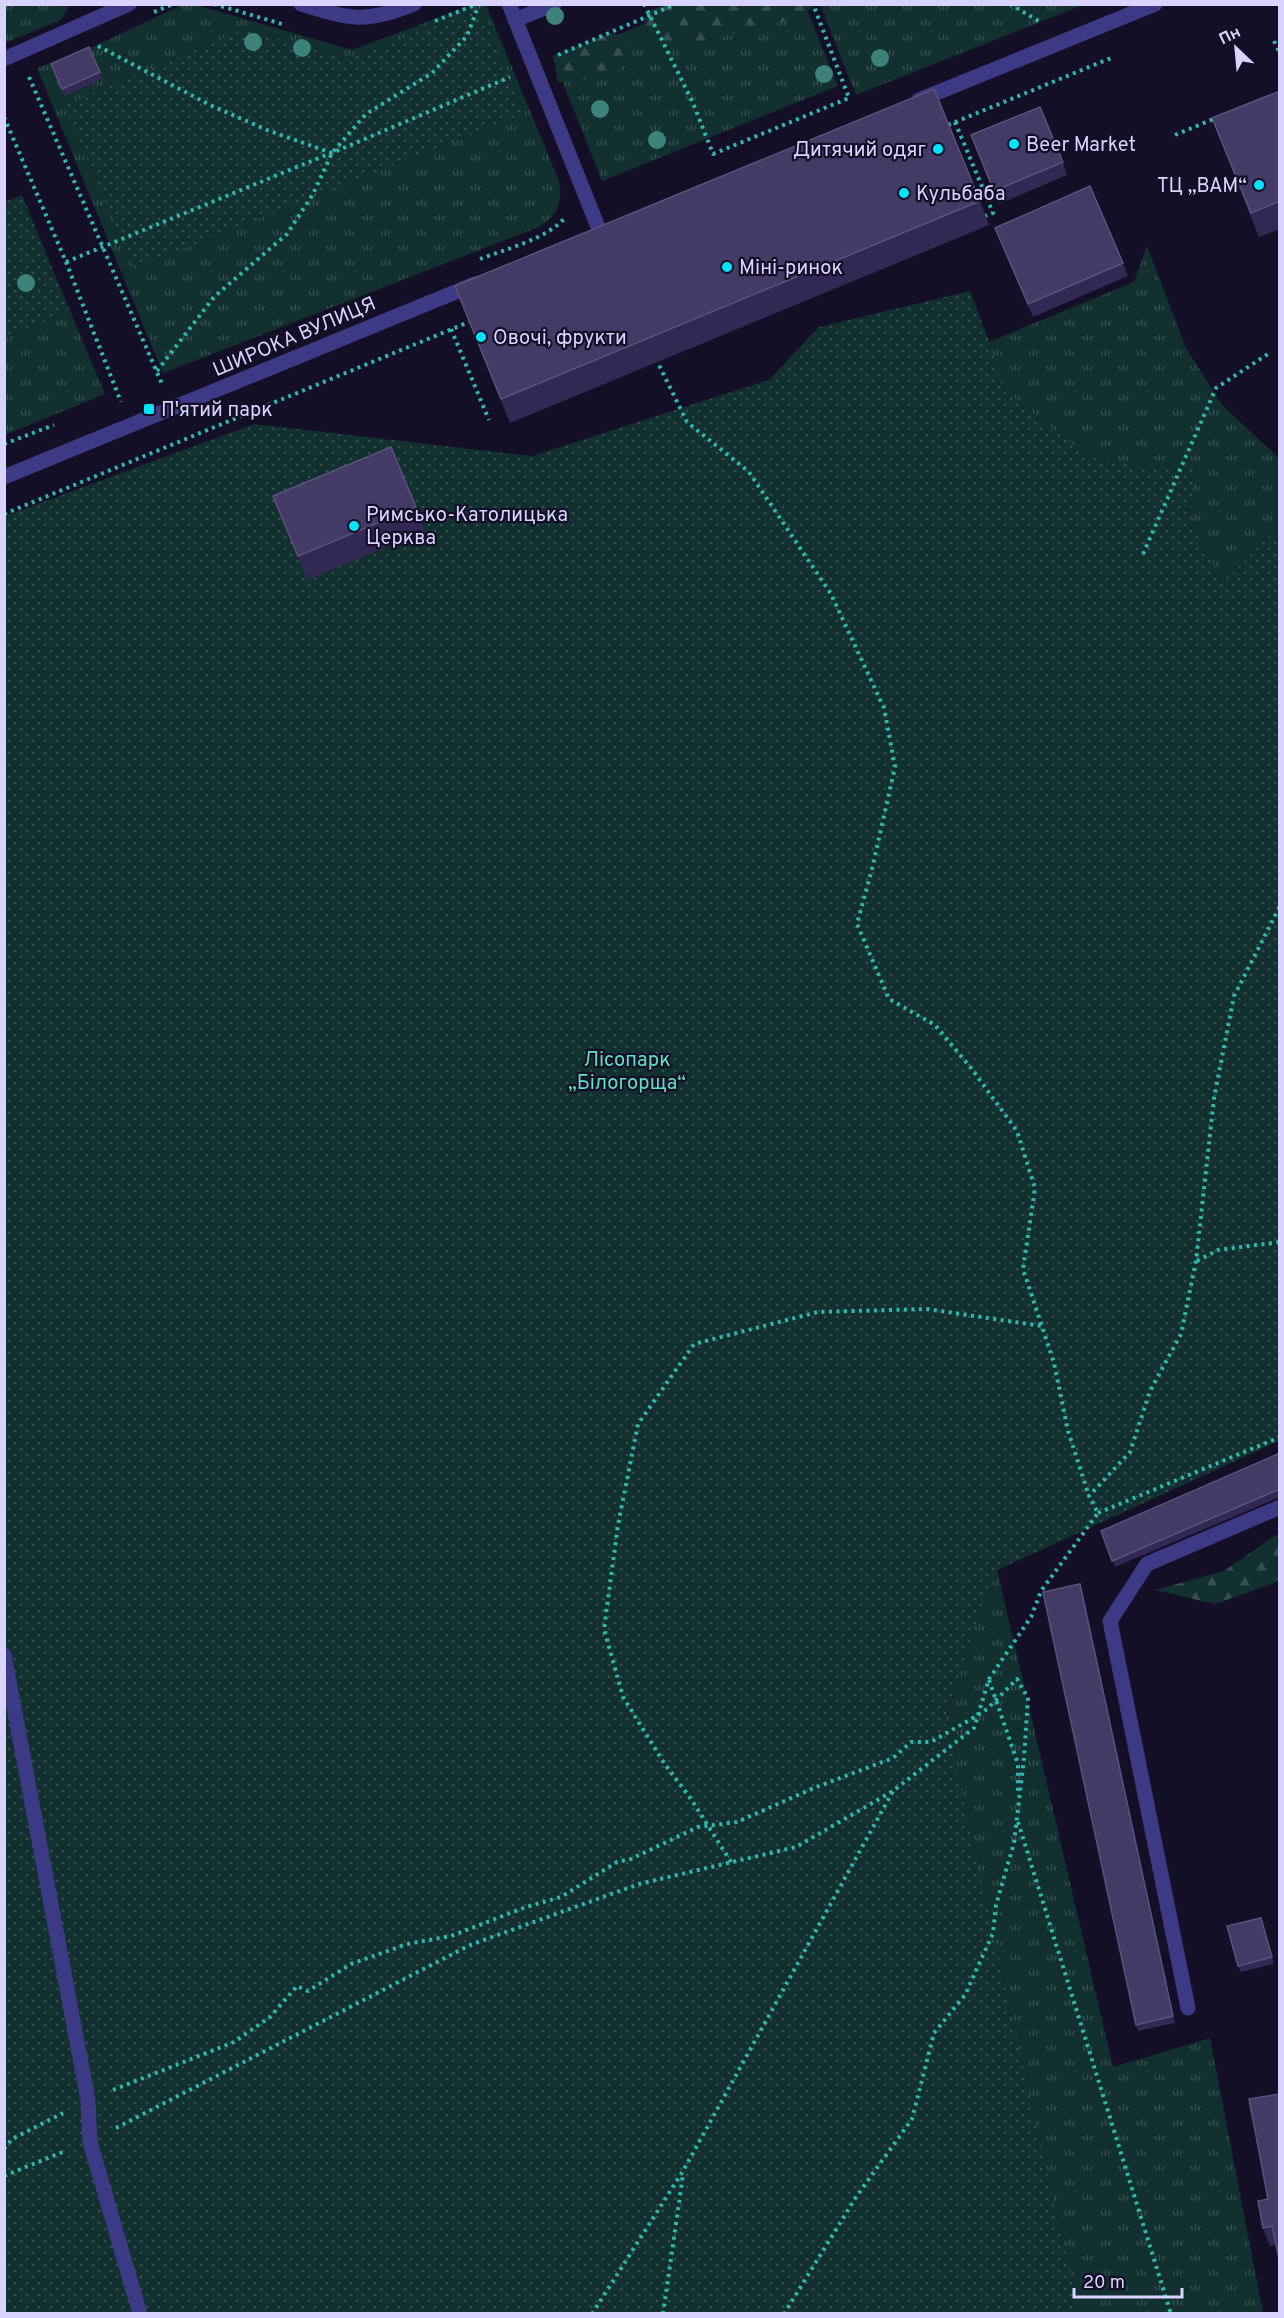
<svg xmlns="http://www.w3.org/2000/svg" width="1284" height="2318" font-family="Overpass,sans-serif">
  <defs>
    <pattern id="grass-tufts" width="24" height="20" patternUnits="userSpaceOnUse" patternTransform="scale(1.5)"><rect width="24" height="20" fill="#12302f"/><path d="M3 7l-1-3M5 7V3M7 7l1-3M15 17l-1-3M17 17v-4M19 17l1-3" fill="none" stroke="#344d4e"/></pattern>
    <pattern id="forest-firs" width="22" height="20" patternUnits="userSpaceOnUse" patternTransform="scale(1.5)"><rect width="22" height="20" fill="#12302f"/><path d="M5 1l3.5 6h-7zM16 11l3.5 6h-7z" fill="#344d4e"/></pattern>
    <pattern id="park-dots" width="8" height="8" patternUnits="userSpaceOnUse" patternTransform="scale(1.5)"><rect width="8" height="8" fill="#12302f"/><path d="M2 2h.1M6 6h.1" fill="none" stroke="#344d4e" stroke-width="1.8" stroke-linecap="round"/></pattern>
  </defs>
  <rect width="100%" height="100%" fill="#130f26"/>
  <g fill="url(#grass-tufts)">
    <polygon points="5,4 69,4 69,5 61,20 5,43"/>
    <path d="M 182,5 L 196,5 L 352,50 L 472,5 L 486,5 L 559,181 C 563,202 558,216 539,227 L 163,373 L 37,68 L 97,45 Z"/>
    <polygon points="692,5 805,5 838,86 602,181 554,60"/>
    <polygon points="820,5 1083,5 856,95"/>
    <polygon points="1147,246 1186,348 1222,405 1279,458 1279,530 1267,538 1223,583 1190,519 1193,466 1138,466 1086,455 1002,389 989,342 1134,282"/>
    <polygon points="70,311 105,394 5,435 5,338"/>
    <polygon points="995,1561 1113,2067 1210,2038 1263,2313 1078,2313 945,1722"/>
  </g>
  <g fill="url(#forest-firs)">
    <polygon points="666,5 812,4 813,8 789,20 680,47 652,46 641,38 647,11"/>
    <polygon points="610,33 630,38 631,59 616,72 578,81 558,82 553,56"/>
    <polygon points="1279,1533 1279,1579 1272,1584 1215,1604 1155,1590 1224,1571"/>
  </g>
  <g fill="url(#park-dots)">
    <polygon points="480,9 523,114 134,268 64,105 245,29 347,59"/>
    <polygon points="22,195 70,311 5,338 5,202"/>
    <polygon points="970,291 992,349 1002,389 1086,455 1138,466 1194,466 1190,519 1223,583 1267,538 1279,530 1279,1441 993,1572 945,1720 1079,2313 5,2314 5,516 254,424 532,456 769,380 819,327"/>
  </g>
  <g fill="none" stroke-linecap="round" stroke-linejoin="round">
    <g stroke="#2fb8b0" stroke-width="4" stroke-dasharray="3 4.5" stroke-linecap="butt">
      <polyline points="214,4 282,24"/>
      <polyline points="644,4 693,103 713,154 849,98 813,4"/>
      <polyline points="1010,4 1040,22"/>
      <polyline points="154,12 173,4"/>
      <polyline points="435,21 477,4"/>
      <polyline points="1274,41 1280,54"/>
      <polyline points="98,46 210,105 267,130 332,153 510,77"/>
      <polyline points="558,55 676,4"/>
      <polyline points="29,77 162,384"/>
      <polyline points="4,117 66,262 121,402"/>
      <polyline points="955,122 993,213 985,216"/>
      <polyline points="948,125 1111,58"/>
      <polyline points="1175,135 1216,118"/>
      <path d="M 480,259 C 506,249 550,238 566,216"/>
      <polyline points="66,262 331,153"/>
      <polyline points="451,329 489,420"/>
      <polyline points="656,359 687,422 749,472 831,594 884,708 895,767 872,869 857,924 889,999 935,1025 971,1068 1017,1131 1035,1188 1023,1269 1054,1363 1068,1431 1089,1496"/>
      <polyline points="157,371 214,297 287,234 313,194 332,153 366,114 432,73 467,36 479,4"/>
      <polyline points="4,444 54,425"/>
      <polyline points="4,514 469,322"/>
      <polyline points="1143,554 1216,388 1271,352"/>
      <polyline points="1197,1261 1218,1250 1280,1242"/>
      <polyline points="1098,1513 1280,1437"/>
      <polyline points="989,1680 1018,1764 1018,1793"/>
      <polyline points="1018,1822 1171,2314"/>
      <polyline points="731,1862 691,1799 664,1763 623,1697 604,1629 618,1525 638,1424 694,1344 818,1312 927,1309 1042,1326"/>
      <polyline points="113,2090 234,2042 270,2017 297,1986 308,1991 351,1964 407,1944 451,1936 526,1907 561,1897 617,1862 631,1859 698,1827 737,1822 814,1788 893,1758 911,1742 931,1742 978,1715 987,1709 1017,1679 1028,1698 1024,1758 1014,1843 996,1905 993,1933 965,1995 934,2033 912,2119 856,2197 784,2314"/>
      <polyline points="116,2128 470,1945 639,1884 796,1847 893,1791 974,1728 989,1679 1031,1617 1041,1591 1098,1513 1089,1496 1130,1452 1150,1391 1181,1334 1196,1261 1214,1098 1234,996 1280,906"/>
      <polyline points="4,2149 12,2139 63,2113"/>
      <polyline points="4,2176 65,2151"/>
      <polyline points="592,2314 683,2171 893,1791"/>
      <polyline points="663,2314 683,2175"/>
    </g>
    <g stroke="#3d3a85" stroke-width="15">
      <path d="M 301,4 C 350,19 364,24 414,4"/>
      <polyline points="509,4 600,232"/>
      <polyline points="515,20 554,4"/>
      <polyline points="4,59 129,4"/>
    </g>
    <polyline stroke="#3d3a85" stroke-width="15" points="4,1655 88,2100 90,2142 140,2314"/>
    <polyline stroke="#3d3a85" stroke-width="15" points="1188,2008 1110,1621 1147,1564 1280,1507"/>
    <g stroke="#3d3a85" stroke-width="15">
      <polyline points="919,100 1155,4"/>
      <polyline points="4,477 475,284"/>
    </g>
  </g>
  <g fill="#3d827b">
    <circle cx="555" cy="16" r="9"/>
    <circle cx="253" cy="42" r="9"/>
    <circle cx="302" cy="48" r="9"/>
    <circle cx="880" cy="58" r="9"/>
    <circle cx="824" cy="74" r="9"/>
    <circle cx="600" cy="109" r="9"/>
    <circle cx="657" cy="140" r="9"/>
    <circle cx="26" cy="283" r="9"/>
  </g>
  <g fill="#312854">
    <polygon points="51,64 100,72 103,79 64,96"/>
    <polygon points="1280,91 1280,229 1259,237 1212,118"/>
    <polygon points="971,135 1063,162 1067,175 999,204"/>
    <polygon points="980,201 989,225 510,423 464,310 455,286"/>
    <polygon points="995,228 1123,263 1128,276 1033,317"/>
    <polygon points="273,496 416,507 425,531 307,580"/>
    <polygon points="1280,1453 1280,1497 1115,1567 1101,1531"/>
    <polygon points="1082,1591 1175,2023 1138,2031 1136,2025"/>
    <polygon points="1261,1918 1274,1964 1241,1972 1238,1966"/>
    <polygon points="1280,2094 1276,2245 1270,2246 1263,2228 1268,2199"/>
  </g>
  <polygon fill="#1d163a" points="1080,1584 1082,1591 1175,2023 1173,2016"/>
  <g fill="#433a66" stroke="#5a527e" stroke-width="1.5">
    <polygon points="89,47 100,72 62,89 51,64"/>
    <polygon points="934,89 980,201 501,399 455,286"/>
    <polygon points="1280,91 1280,201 1251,213 1212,118"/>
    <polygon points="1040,107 1063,162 994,191 971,135"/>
    <polygon points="1090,186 1123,263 1028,304 995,228"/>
    <polygon points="391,447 416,507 298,556 273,496"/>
    <polygon points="1280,1453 1280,1489 1112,1561 1101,1531"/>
    <polygon points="1080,1584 1173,2016 1136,2025 1043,1592"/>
    <polygon points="1261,1918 1272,1957 1238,1966 1227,1926"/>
    <polygon points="1280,2094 1280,2263 1272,2226 1263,2228 1258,2201 1268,2199 1249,2099"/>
  </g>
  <g fill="#00e5ff" stroke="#130f26" stroke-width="2">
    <circle cx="1014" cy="144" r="6"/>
    <circle cx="938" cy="149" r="6"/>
    <circle cx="1259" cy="185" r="6"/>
    <circle cx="904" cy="193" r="6"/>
    <circle cx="727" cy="267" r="6"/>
    <circle cx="481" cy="337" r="6"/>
    <rect x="143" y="403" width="12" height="12" rx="3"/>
    <circle cx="354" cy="526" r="6"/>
  </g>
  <g text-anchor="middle" stroke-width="4.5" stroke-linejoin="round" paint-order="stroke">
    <g font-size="20" fill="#d9d4ff" stroke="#130f26" text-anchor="start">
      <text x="1026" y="151">Beer Market</text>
      <text x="926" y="156" text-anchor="end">Дитячий одяг</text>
      <text x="1247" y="192" text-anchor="end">ТЦ „ВАМ“</text>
      <text x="916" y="200">Кульбаба</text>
      <text x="739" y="274">Міні-ринок</text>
      <text x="493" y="344">Овочі, фрукти</text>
      <text x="161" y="416">П'ятий парк</text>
      <text x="366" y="521">Римсько-Католицька<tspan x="366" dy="23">Церква</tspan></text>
    </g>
    <g font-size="20" fill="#d9d4ff" stroke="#130f26">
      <text transform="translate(294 336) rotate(-23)" y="7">ШИРОКА ВУЛИЦЯ</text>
    </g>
    <g font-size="20" fill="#5fe0c0" stroke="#130f26">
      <text x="627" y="1066">Лісопарк<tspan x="627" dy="23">„Білогорща“</tspan></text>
    </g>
  </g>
  <rect width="1284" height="2318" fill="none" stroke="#d9d4ff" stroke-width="12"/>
  <g transform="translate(1236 48) rotate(334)" stroke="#130f26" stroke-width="4.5" paint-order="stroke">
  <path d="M0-4.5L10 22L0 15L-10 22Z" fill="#d9d4ff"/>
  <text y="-9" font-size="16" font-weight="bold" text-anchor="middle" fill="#d9d4ff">Пн</text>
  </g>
  <path d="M1074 2288v9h108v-9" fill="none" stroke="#d9d4ff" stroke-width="3"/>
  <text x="1083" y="2288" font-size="18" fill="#d9d4ff" stroke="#130f26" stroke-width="4.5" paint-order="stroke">20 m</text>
</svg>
